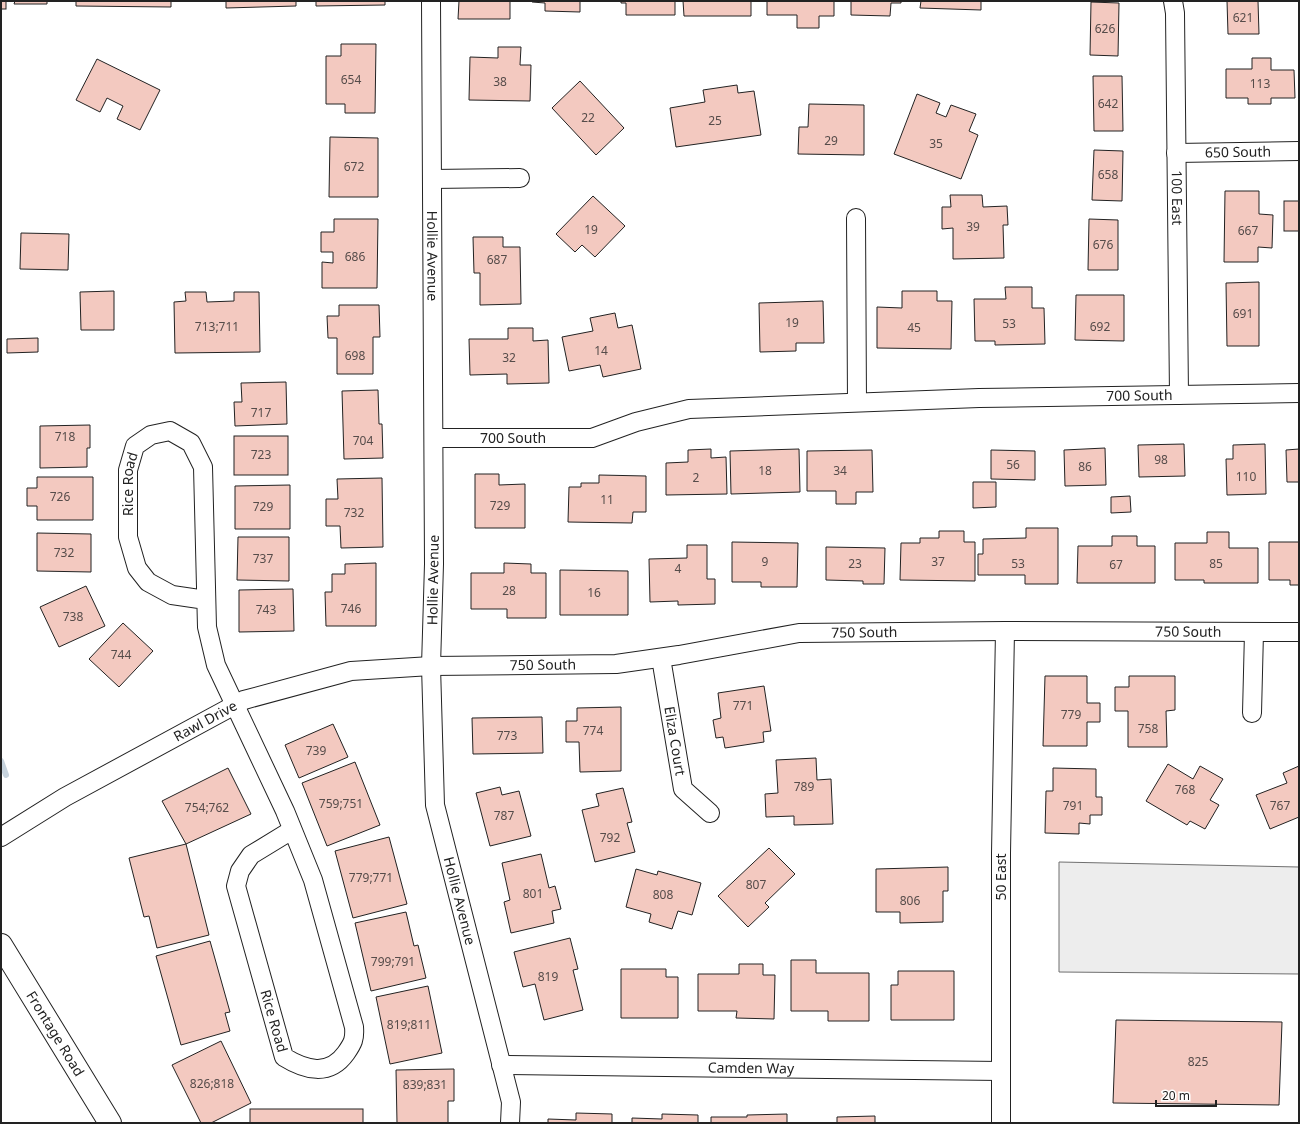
<svg xmlns="http://www.w3.org/2000/svg" width="1300" height="1124" font-family="'Noto Sans',sans-serif">
  <rect width="100%" height="100%" fill="#fff"/>
  <polygon fill="#ededed" stroke="#6f6f6f" points="1059,862 1299,867 1299,974 1059,972"/>
  <g fill="none" stroke-linecap="round" stroke-linejoin="round">
    <polyline stroke="#c7d3dd" stroke-width="6" points="1,761 6,775"/>
  </g>
  <g fill="#f3c9c0" stroke="#222">
    <rect x="1" y="1" width="5" height="8"/>
    <polygon points="15,1 47,1 47,4 14,4"/>
    <polygon points="76,1 171,1 171,7 76,6"/>
    <polygon points="226,1 296,1 296,6 226,8"/>
    <polygon points="316,1 385,1 385,5 316,6"/>
    <polygon points="459,1 510,1 510,19 458,19"/>
    <polygon points="532,1 580,1 580,12 545,11 545,3 532,2"/>
    <polygon points="621,1 675,1 675,15 626,15 626,3 621,3"/>
    <polygon points="683,1 751,1 751,16 684,16"/>
    <polygon points="767,1 834,1 834,16 819,16 819,28 797,28 797,15 767,15"/>
    <polygon points="851,1 901,1 901,3 891,3 890,16 851,15"/>
    <polygon points="921,1 981,1 981,10 920,8"/>
    <polygon points="1227,1 1258,1 1259,34 1228,34"/>
    <polygon points="1091,2 1119,3 1118,56 1090,55"/>
    <polygon points="341,44 376,44 375,113 345,113 345,104 326,104 326,56 341,56"/>
    <polygon points="498,47 521,47 520,65 531,65 530,101 469,100 470,57 498,58"/>
    <polygon points="1252,58 1271,58 1271,70 1294,70 1295,98 1271,98 1271,104 1248,104 1248,98 1226,98 1226,69 1252,69"/>
    <polygon points="97,59 160,90 140,130 117,119 123,106 107,98 100,112 76,100"/>
    <polygon points="1093,76 1122,76 1123,131 1094,131"/>
    <polygon points="580,81 624,128 596,155 552,108"/>
    <polygon points="737,85 738,93 754,91 761,135 676,147 670,108 705,102 703,90"/>
    <polygon points="917,94 940,103 936,113 946,117 951,105 976,114 969,131 978,135 961,179 894,154"/>
    <polygon points="809,104 864,105 864,155 798,154 799,127 808,127"/>
    <polygon points="330,137 378,138 378,197 329,197"/>
    <polygon points="1094,150 1123,151 1122,201 1092,200"/>
    <polygon points="1225,191 1259,191 1259,214 1273,215 1272,248 1258,247 1258,262 1224,262"/>
    <polygon points="950,195 982,195 983,207 1007,206 1008,225 1003,225 1004,258 953,259 953,228 942,229 942,207 951,207"/>
    <polygon points="593,196 625,226 595,257 582,245 575,252 556,234"/>
    <rect x="1284" y="201" width="15" height="30"/>
    <polygon points="334,219 378,219 377,288 322,288 322,262 333,263 333,252 321,252 321,232 334,232"/>
    <polygon points="1089,219 1118,220 1118,270 1088,270"/>
    <polygon points="21,233 69,234 68,270 20,269"/>
    <polygon points="473,237 503,237 503,247 520,247 521,304 480,305 480,273 474,273"/>
    <polygon points="1259,282 1259,346 1227,346 1226,283"/>
    <polygon points="1005,287 1032,287 1032,308 1044,308 1045,344 995,345 995,341 975,341 974,299 1006,299"/>
    <polygon points="114,291 114,330 81,330 80,292"/>
    <polygon points="902,291 937,291 937,301 952,301 951,349 877,348 877,307 902,308"/>
    <polygon points="185,292 206,292 207,302 234,301 234,292 259,292 260,352 175,353 174,302 186,301"/>
    <polygon points="1076,295 1124,295 1124,341 1075,340"/>
    <polygon points="823,301 824,343 796,343 796,351 760,352 759,303"/>
    <polygon points="339,305 379,305 380,337 373,337 373,374 337,374 337,338 328,338 327,316 339,316"/>
    <polygon points="615,313 618,328 632,325 641,369 603,377 600,365 569,371 562,337 593,331 590,318"/>
    <polygon points="508,328 533,328 533,341 548,340 549,383 507,384 507,374 470,375 469,339 508,339"/>
    <polygon points="38,338 38,352 7,353 7,339"/>
    <polygon points="286,382 287,424 235,426 234,402 242,402 241,383"/>
    <polygon points="378,390 379,424 382,424 383,458 344,459 342,391"/>
    <polygon points="90,425 90,448 87,448 87,467 40,468 40,426"/>
    <rect x="234" y="436" width="54" height="39"/>
    <polygon points="1184,444 1185,476 1139,477 1138,445"/>
    <polygon points="1265,444 1266,494 1227,495 1226,459 1233,459 1233,445"/>
    <polygon points="1105,448 1106,485 1065,486 1064,450"/>
    <polygon points="711,449 711,458 726,457 727,494 666,495 666,463 688,462 688,450"/>
    <polygon points="799,449 800,492 731,494 730,451"/>
    <polygon points="1299,449 1299,482 1287,482 1286,450"/>
    <polygon points="872,450 873,492 856,492 856,504 836,504 836,491 807,491 807,451"/>
    <polygon points="991,450 1035,451 1035,480 991,479"/>
    <polygon points="475,474 499,474 499,485 525,484 525,528 475,528"/>
    <polygon points="599,475 646,476 646,512 633,512 632,523 568,522 569,487 581,487 581,483 599,483"/>
    <polygon points="37,477 93,477 93,520 37,520 37,506 27,506 27,488 37,488"/>
    <polygon points="382,478 383,547 341,548 340,526 326,526 326,499 338,499 337,479"/>
    <polygon points="973,482 996,482 996,507 973,508"/>
    <polygon points="290,485 290,529 235,529 235,486"/>
    <polygon points="1130,496 1131,512 1111,513 1111,497"/>
    <polygon points="1026,528 1058,528 1058,584 1025,584 1025,575 978,575 978,554 983,554 983,539 1026,538"/>
    <polygon points="939,531 964,531 964,542 975,542 975,581 900,580 901,543 920,543 920,538 939,538"/>
    <polygon points="1207,532 1229,532 1229,548 1258,548 1258,583 1204,583 1204,580 1175,580 1175,543 1207,543"/>
    <polygon points="37,533 91,534 91,572 37,571"/>
    <polygon points="1112,536 1137,536 1137,546 1155,546 1155,583 1077,583 1078,546 1112,546"/>
    <polygon points="238,537 289,537 289,581 237,580"/>
    <polygon points="732,542 798,543 797,587 761,587 761,582 732,582"/>
    <polygon points="1269,542 1299,542 1299,585 1290,585 1290,580 1269,580"/>
    <polygon points="687,545 707,545 707,579 715,579 715,604 678,605 678,601 650,602 649,559 687,558"/>
    <polygon points="826,547 885,548 884,584 863,584 863,581 826,580"/>
    <polygon points="376,563 376,626 326,626 325,592 332,592 332,574 345,574 345,564"/>
    <polygon points="504,563 531,564 531,573 546,573 546,618 507,618 507,609 471,609 471,573 504,573"/>
    <polygon points="560,570 628,571 628,615 560,615"/>
    <polygon points="86,586 105,626 59,647 40,607"/>
    <polygon points="293,589 294,631 239,632 239,590"/>
    <polygon points="123,623 153,651 119,687 89,659"/>
    <polygon points="1045,676 1087,676 1087,703 1100,703 1100,722 1087,722 1087,746 1043,746"/>
    <polygon points="1129,676 1175,676 1175,710 1166,711 1167,747 1128,747 1128,711 1115,711 1115,687 1129,687"/>
    <polygon points="764,686 771,731 763,732 764,742 725,748 723,737 716,738 713,720 721,718 718,693"/>
    <polygon points="621,707 621,771 580,772 579,742 566,742 566,721 577,721 577,708"/>
    <polygon points="542,717 543,753 473,754 472,718"/>
    <polygon points="333,724 348,757 299,778 285,745"/>
    <polygon points="816,758 817,780 831,779 833,824 794,825 794,816 766,817 765,794 778,793 776,760"/>
    <polygon points="355,762 380,825 327,846 302,783"/>
    <polygon points="1168,764 1193,779 1200,766 1223,779 1210,800 1219,805 1205,829 1190,821 1187,825 1146,801"/>
    <polygon points="1299,766 1299,817 1270,829 1256,795 1287,783 1283,773"/>
    <polygon points="228,768 251,814 186,844 162,801"/>
    <polygon points="1053,768 1096,769 1096,797 1102,797 1102,815 1090,815 1090,824 1079,823 1079,834 1045,833 1046,791 1053,791"/>
    <polygon points="500,787 502,795 519,791 531,836 490,846 476,793"/>
    <polygon points="623,788 632,822 627,823 635,852 595,862 582,810 599,806 596,794"/>
    <polygon points="389,837 407,904 353,918 335,851"/>
    <polygon points="186,844 209,935 157,948 149,916 144,917 129,858"/>
    <polygon points="769,848 795,874 765,903 769,907 748,927 718,896"/>
    <polygon points="541,854 549,888 555,886 561,909 552,911 554,923 511,933 504,902 510,900 502,863"/>
    <polygon points="948,867 948,891 943,891 943,922 900,923 900,912 876,912 876,869"/>
    <polygon points="636,869 657,875 658,871 701,883 692,915 678,911 672,929 649,922 651,914 626,907"/>
    <polygon points="406,912 414,946 418,945 426,978 371,991 355,923"/>
    <polygon points="570,938 578,969 573,970 583,1010 544,1020 535,984 523,987 514,952"/>
    <polygon points="210,941 230,1012 225,1013 230,1031 181,1045 156,956"/>
    <polygon points="791,960 816,960 816,973 869,973 869,1021 828,1021 828,1011 791,1011"/>
    <polygon points="739,964 763,964 763,975 775,975 774,1019 736,1018 737,1011 698,1011 698,974 739,974"/>
    <polygon points="621,969 666,969 666,977 678,977 678,1018 621,1018"/>
    <polygon points="898,971 954,971 954,1020 891,1020 891,985 898,985"/>
    <polygon points="428,986 442,1053 390,1064 376,997"/>
    <polygon points="1116,1020 1282,1022 1279,1105 1113,1103"/>
    <polygon points="221,1041 251,1103 211,1123 201,1123 172,1065"/>
    <polygon points="454,1069 454,1101 448,1101 448,1123 397,1123 396,1070"/>
    <rect x="250" y="1109" width="113" height="14"/>
    <polygon points="576,1113 612,1114 612,1123 548,1123 548,1119 576,1120"/>
    <polygon points="662,1114 698,1115 698,1123 632,1123 632,1118 662,1119"/>
    <polygon points="787,1114 787,1123 711,1123 711,1117 747,1117 747,1115"/>
    <polygon points="875,1116 875,1123 825,1123 837,1123 837,1117"/>
  </g>
  <g fill="none" stroke-linecap="round" stroke-linejoin="round">
    <defs>
      <g id="minor">
        <path id="s1" d="M 431,1 L 434,564 L 431,666 L 435,805 L 511,1102 L 510,1123"/>
        <path id="s2" d="M 1173,1 L 1175,13 L 1179,395"/>
        <path id="s3" d="M 1176,153 L 1299,151"/>
        <polyline points="432,179 520,178"/>
        <polyline points="856,218 857,402"/>
        <path id="s4" d="M 434,438 L 592,438 L 636,422 L 689,409 L 979,398 L 1299,393"/>
        <path id="s5" d="M 206,600 L 172,595 L 148,582 L 137,568 L 128,537 L 128,470 L 135,446 L 151,435 L 170,431 L 191,443 L 203,467 L 207,627 L 216,665 L 285,811 L 313,880 L 354,1027 C 355,1039 353,1043 346,1053 C 329,1077 305,1070 284,1057 L 236,886 L 240,871 L 251,855 L 292,830"/>
        <path id="s6" d="M 661,658 L 683,789 L 710,813"/>
        <polyline points="1252,713 1254,632"/>
        <path id="s7" d="M 1,837 L 65,797 L 244,700 L 351,671 L 431,666 L 616,664 L 679,655 L 799,633 L 1005,631 L 1299,632"/>
        <path id="s8" d="M 501,1065 L 1001,1071"/>
        <polyline points="1001,1123 1001,853 1005,631"/>
      </g>
      <g id="tertiary">
        <path id="s9" d="M 1,945 L 110,1123"/>
      </g>
    </defs>
    <use href="#minor" stroke="#222" stroke-width="20"/>
    <use href="#tertiary" stroke="#222" stroke-width="24"/>
    <use href="#minor" stroke="#fff" stroke-width="18"/>
    <use href="#tertiary" stroke="#fff" stroke-width="22"/>
  </g>
  <g text-anchor="middle" stroke-width="3" stroke-linejoin="round" paint-order="stroke">
    <g font-size="12" fill="#564c4a">
      <text x="1243" y="22">621</text>
      <text x="1105" y="33">626</text>
      <text x="351" y="84">654</text>
      <text x="500" y="86">38</text>
      <text x="1260" y="88">113</text>
      <text x="1108" y="108">642</text>
      <text x="588" y="122">22</text>
      <text x="715" y="125">25</text>
      <text x="831" y="145">29</text>
      <text x="936" y="148">35</text>
      <text x="354" y="171">672</text>
      <text x="1108" y="179">658</text>
      <text x="973" y="231">39</text>
      <text x="591" y="234">19</text>
      <text x="1248" y="235">667</text>
      <text x="1103" y="249">676</text>
      <text x="355" y="261">686</text>
      <text x="497" y="264">687</text>
      <text x="1243" y="318">691</text>
      <text x="792" y="327">19</text>
      <text x="1009" y="328">53</text>
      <text x="217" y="331">713;711</text>
      <text x="1100" y="331">692</text>
      <text x="914" y="332">45</text>
      <text x="601" y="355">14</text>
      <text x="355" y="360">698</text>
      <text x="509" y="362">32</text>
      <text x="261" y="417">717</text>
      <text x="65" y="441">718</text>
      <text x="363" y="445">704</text>
      <text x="261" y="459">723</text>
      <text x="1161" y="464">98</text>
      <text x="1013" y="469">56</text>
      <text x="1085" y="471">86</text>
      <text x="765" y="475">18</text>
      <text x="840" y="475">34</text>
      <text x="1246" y="481">110</text>
      <text x="696" y="482">2</text>
      <text x="60" y="501">726</text>
      <text x="607" y="504">11</text>
      <text x="500" y="510">729</text>
      <text x="263" y="511">729</text>
      <text x="354" y="517">732</text>
      <text x="64" y="557">732</text>
      <text x="263" y="563">737</text>
      <text x="765" y="566">9</text>
      <text x="938" y="566">37</text>
      <text x="855" y="568">23</text>
      <text x="1018" y="568">53</text>
      <text x="1216" y="568">85</text>
      <text x="1116" y="569">67</text>
      <text x="678" y="573">4</text>
      <text x="509" y="595">28</text>
      <text x="594" y="597">16</text>
      <text x="351" y="613">746</text>
      <text x="266" y="614">743</text>
      <text x="73" y="621">738</text>
      <text x="121" y="659">744</text>
      <text x="743" y="710">771</text>
      <text x="1071" y="719">779</text>
      <text x="1148" y="733">758</text>
      <text x="593" y="735">774</text>
      <text x="507" y="740">773</text>
      <text x="316" y="755">739</text>
      <text x="804" y="791">789</text>
      <text x="1185" y="794">768</text>
      <text x="341" y="808">759;751</text>
      <text x="1073" y="810">791</text>
      <text x="1280" y="810">767</text>
      <text x="207" y="812">754;762</text>
      <text x="504" y="820">787</text>
      <text x="610" y="842">792</text>
      <text x="371" y="882">779;771</text>
      <text x="756" y="889">807</text>
      <text x="533" y="898">801</text>
      <text x="663" y="899">808</text>
      <text x="910" y="905">806</text>
      <text x="393" y="966">799;791</text>
      <text x="548" y="981">819</text>
      <text x="409" y="1029">819;811</text>
      <text x="1198" y="1066">825</text>
      <text x="212" y="1088">826;818</text>
      <text x="425" y="1089">839;831</text>
    </g>
    <g font-size="14" fill="#222" stroke="#fff">
      <text dy="5" stroke="none"><textPath href="#s3" startOffset="62">650 South</textPath></text>
      <text dy="5" stroke="none"><textPath href="#s2" startOffset="197">100 East</textPath></text>
      <text dy="5" stroke="none"><textPath href="#s1" startOffset="255">Hollie Avenue</textPath></text>
      <text dy="5" stroke="none"><textPath href="#s4" startOffset="710">700 South</textPath></text>
      <text dy="5" stroke="none"><textPath href="#s4" startOffset="79">700 South</textPath></text>
      <text dy="5" stroke="none"><textPath href="#s5" startOffset="165">Rice Road</textPath></text>
      <text transform="translate(433 580) rotate(-89)" y="5">Hollie Avenue</text>
      <text dy="5" stroke="none"><textPath href="#s7" startOffset="1230">750 South</textPath></text>
      <text dy="5" stroke="none"><textPath href="#s7" startOffset="906">750 South</textPath></text>
      <text dy="5" stroke="none"><textPath href="#s7" startOffset="582">750 South</textPath></text>
      <text dy="5" stroke="none"><textPath href="#s7" startOffset="235">Rawl Drive</textPath></text>
      <text dy="5" stroke="none"><textPath href="#s6" startOffset="84">Eliza Court</textPath></text>
      <text transform="translate(1001 877) rotate(-90)" y="5">50 East</text>
      <text dy="5" stroke="none"><textPath href="#s1" startOffset="903">Hollie Avenue</textPath></text>
      <text transform="translate(274 1021) rotate(74)" y="5">Rice Road</text>
      <text dy="5" stroke="none"><textPath href="#s9" startOffset="104">Frontage Road</textPath></text>
      <text dy="5" stroke="none"><textPath href="#s8" startOffset="250">Camden Way</textPath></text>
    </g>
  </g>
  <rect width="1300" height="1124" fill="none" stroke="#222222" stroke-width="4"/>
  <path d="M1156 1100v6h60v-6" fill="none" stroke="#222222" stroke-width="2"/>
  <text x="1162" y="1100" font-size="12" fill="#222222" stroke="#ffffff" stroke-width="3" paint-order="stroke">20 m</text>
</svg>
